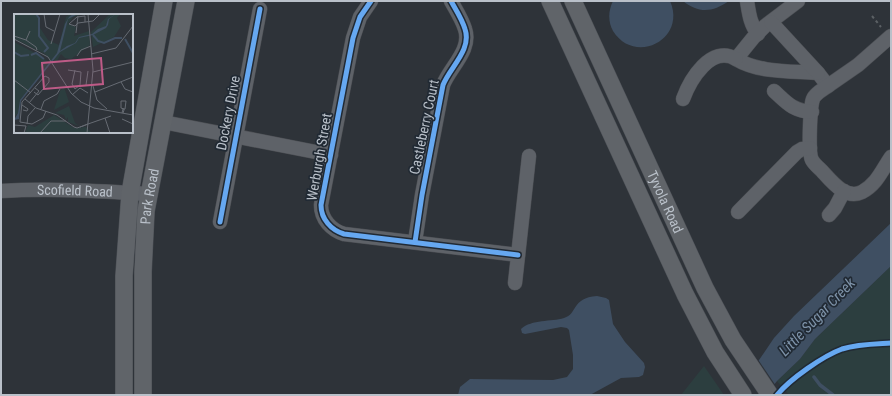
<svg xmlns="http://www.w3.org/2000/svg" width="892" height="396" font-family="'Roboto Condensed',sans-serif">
  <rect width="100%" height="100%" fill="#2e3339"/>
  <g fill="#2c3e3f">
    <polygon points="891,266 891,395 789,395 777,381 800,359 815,339"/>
    <polygon points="704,366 724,395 681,395"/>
  </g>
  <g fill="#3f4f62">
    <path d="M 613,1 L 670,1 C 687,39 635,66 613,31 C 608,22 608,11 613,1 Z"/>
    <path d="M 683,1 L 729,1 C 713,12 699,14 683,1 Z"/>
    <polygon points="891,223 891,266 815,339 800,359 777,381 766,395 727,395 757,363 774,338 794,316"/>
    <path d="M 597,296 L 606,298 L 609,300 L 613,324 L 625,342 L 644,363 L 645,367 L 643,375 L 639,377 L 621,378 L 590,395 L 458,395 L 460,387 L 470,379 L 553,380 L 567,377 L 573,369 L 573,355 L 569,330 L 567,328 L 561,327 L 525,334 L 522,333 L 521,329 C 532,319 551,322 564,318 C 578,314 571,298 597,296 Z"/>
  </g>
  <polygon fill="#2e3339" points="757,358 776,386 768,395 726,395 726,394"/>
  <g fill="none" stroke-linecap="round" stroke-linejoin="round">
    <polyline stroke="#3f4f62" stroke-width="3.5" points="814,377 820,385 833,395"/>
    <defs>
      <g id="minor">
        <path d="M 371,1 L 360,17 L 353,38 L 321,205 C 321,219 331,230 344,234 L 518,255"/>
        <path d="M 747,1 C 749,13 750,24 758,34"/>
        <path d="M 798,1 L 765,26 L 753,38 L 736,59 C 759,73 791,71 818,73 L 828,86"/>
        <polyline points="771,22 818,73"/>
        <path d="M 891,36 L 858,65 L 819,92 C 817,94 814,96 813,99 C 810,107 808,153 812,160 C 814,164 819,168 822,171 C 832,182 846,200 862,192 C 877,184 882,170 891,157"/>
        <path d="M 774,91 C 787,103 793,111 812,112"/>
        <path d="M 683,99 C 690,80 711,44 736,59"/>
        <polyline points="163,122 331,155"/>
        <path id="s1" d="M 1,191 C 50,188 99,191 148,194"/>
        <polyline points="738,212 797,152 802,149 810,148"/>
        <polyline points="829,215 835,208 844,191"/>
        <polyline points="220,222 260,9"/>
        <path d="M 415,242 L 422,195 L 443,85 C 450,67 472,50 465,29 C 462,19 456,10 451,1"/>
        <polyline points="515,283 529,156"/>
      </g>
      <g id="major">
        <polyline points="550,1 685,294 715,352 743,395"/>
        <path id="s2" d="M 573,1 L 705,288 L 733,340 L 770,395"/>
        <polyline points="124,395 124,276 130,193 164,1"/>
        <path id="s3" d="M 143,395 L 143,272 L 146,211 L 186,1"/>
      </g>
    </defs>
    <use href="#minor" stroke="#4c4f54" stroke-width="15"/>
    <use href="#major" stroke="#4c5056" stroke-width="18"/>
    <polyline stroke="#5c6165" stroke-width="2" stroke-dasharray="3 3" stroke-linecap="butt" points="872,16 881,27"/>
    <use href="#minor" stroke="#5e6268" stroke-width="14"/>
    <use href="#major" stroke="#606469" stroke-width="17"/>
    <defs>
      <g id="cycleway">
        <path d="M 371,1 L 360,17 L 353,38 L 321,205 C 321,219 331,230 344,234 L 518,255"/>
        <polyline points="220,222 260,9"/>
        <path d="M 415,242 L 422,195 L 443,85 C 450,67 472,50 465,29 C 462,19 456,10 451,1"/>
        <path d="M 777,395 C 790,379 823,356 842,349 C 858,344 875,344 891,343"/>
      </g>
    </defs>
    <use href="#cycleway" stroke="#212a34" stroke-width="8"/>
    <use href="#cycleway" stroke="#66a8f1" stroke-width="5"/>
  </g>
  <g text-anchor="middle" stroke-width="3.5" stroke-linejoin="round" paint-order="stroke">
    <g font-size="14" fill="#b9c0c9" stroke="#212a34">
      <text transform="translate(228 113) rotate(-79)" y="5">Dockery Drive</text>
      <text transform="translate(424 127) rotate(-78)" y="5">Castleberry Court</text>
      <text transform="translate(319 157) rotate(-80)" y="5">Werburgh Street</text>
      <text dy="5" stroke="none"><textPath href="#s1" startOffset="74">Scofield Road</textPath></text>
      <text dy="5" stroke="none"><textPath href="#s3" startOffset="199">Park Road</textPath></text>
      <text dy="5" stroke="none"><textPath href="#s2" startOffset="221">Tyvola Road</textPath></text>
    </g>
    <g font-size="15" font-style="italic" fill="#7e93a9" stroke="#212a34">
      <text transform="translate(817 317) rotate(-46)" y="5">Little Sugar Creek</text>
    </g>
  </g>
  <g transform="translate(14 14)">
    <rect width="119" height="119" fill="#2e3339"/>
    <path d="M 0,0 L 24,0 L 26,14 L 34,26 L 45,31 L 52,3 L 56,0 L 69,0 L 59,3 L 54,10 L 62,13 L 60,22 L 75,17 L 76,31 L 57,45 L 51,44 L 47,40 L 41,50 L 31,40 L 0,24 ZM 96,0 L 106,0 L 103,4 L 107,12 L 100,23 L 79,33 L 77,18 ZM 0,28 L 25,41 L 36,49 L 6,86 L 4,99 L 0,103 ZM 50,73 L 55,88 L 40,96 L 46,77 ZM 55,92 L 61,109 L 65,112 L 54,108 L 54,103 L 52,106 L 50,101 L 41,99 ZM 40,101 L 60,114 L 72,113 L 78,119 L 11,119 L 14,111 L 21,113 Z" fill="#2c3e3f"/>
    <path d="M 59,0 L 64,0 L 54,5 L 46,37 L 53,32 L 61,29 L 65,23 L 78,20 L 84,15 L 92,12 L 94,5 L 102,0 L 95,5 L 94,11 L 92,14 L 79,21 L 65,24 L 62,29 L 46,38 L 7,87 L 5,105 L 0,106 L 4,99 L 6,86 L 43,39 L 51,10 L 55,3 Z" fill="#3f4f62"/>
    <path fill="none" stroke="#3f4f62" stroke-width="2" d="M 22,0 L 25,4 L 25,22 L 34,34 L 30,38M 79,21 L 84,27 L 90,29 L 101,24 L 108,24M 111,25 L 119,39M 0,38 L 7,42 L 15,41M 17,41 L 22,39 L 30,45"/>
    <path fill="none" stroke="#666b73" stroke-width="1" d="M 30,0 L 32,13 L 40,17M 71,8 L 71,2 L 63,3 L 55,10 L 61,12 L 64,9 L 79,7 L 86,0M 16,17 L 12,26 L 22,33 L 23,36M 62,19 L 64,2M 0,22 L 12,26M 0,25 L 34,43 L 57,79 L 67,88 L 80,94 L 119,101M 37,30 L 46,0M 77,40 L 102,34 L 119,12M 63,42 L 67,36 L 77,32M 54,56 L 67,58 L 66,71 L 61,75M 61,56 L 58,70 L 61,75M 79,58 L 119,48M 0,66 L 17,79M 107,68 L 111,75 L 119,78M 72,71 L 74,57M 79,72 L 83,86 L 93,95M 20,78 L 24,81 L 35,68 L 35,64 L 31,62 L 8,88 L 6,108 L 18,110 L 29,104 L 32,97M 81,78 L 119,63M 58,81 L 66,74 L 74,79M 11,85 L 22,94 L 43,101 L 60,113 L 63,114 L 69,112 L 74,110 L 66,113M 15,89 L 25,77 L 21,74M 8,91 L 14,95 L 13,97 L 9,96M 27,95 L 30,87 L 43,80 L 46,75M 108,99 L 109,95 L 111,95 L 112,87 L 107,87 L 107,94 L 110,95 L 110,96 L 109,99M 91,104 L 96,119M 108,105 L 119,110M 13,110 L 14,102 L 21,94M 74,110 L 97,102M 0,111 L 12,112 L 10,119M 26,119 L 37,107 L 52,107M 73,119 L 79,56 L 74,0"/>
    <path fill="#be5b87" fill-opacity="0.15" stroke="#be5b87" stroke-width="2" d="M 87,44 L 89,70 L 30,75 L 28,49 Z"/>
    <rect width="119" height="119" fill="none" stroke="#b9c0c9" stroke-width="2"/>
  </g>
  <rect width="892" height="396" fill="none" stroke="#b9c0c9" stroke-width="4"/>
</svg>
